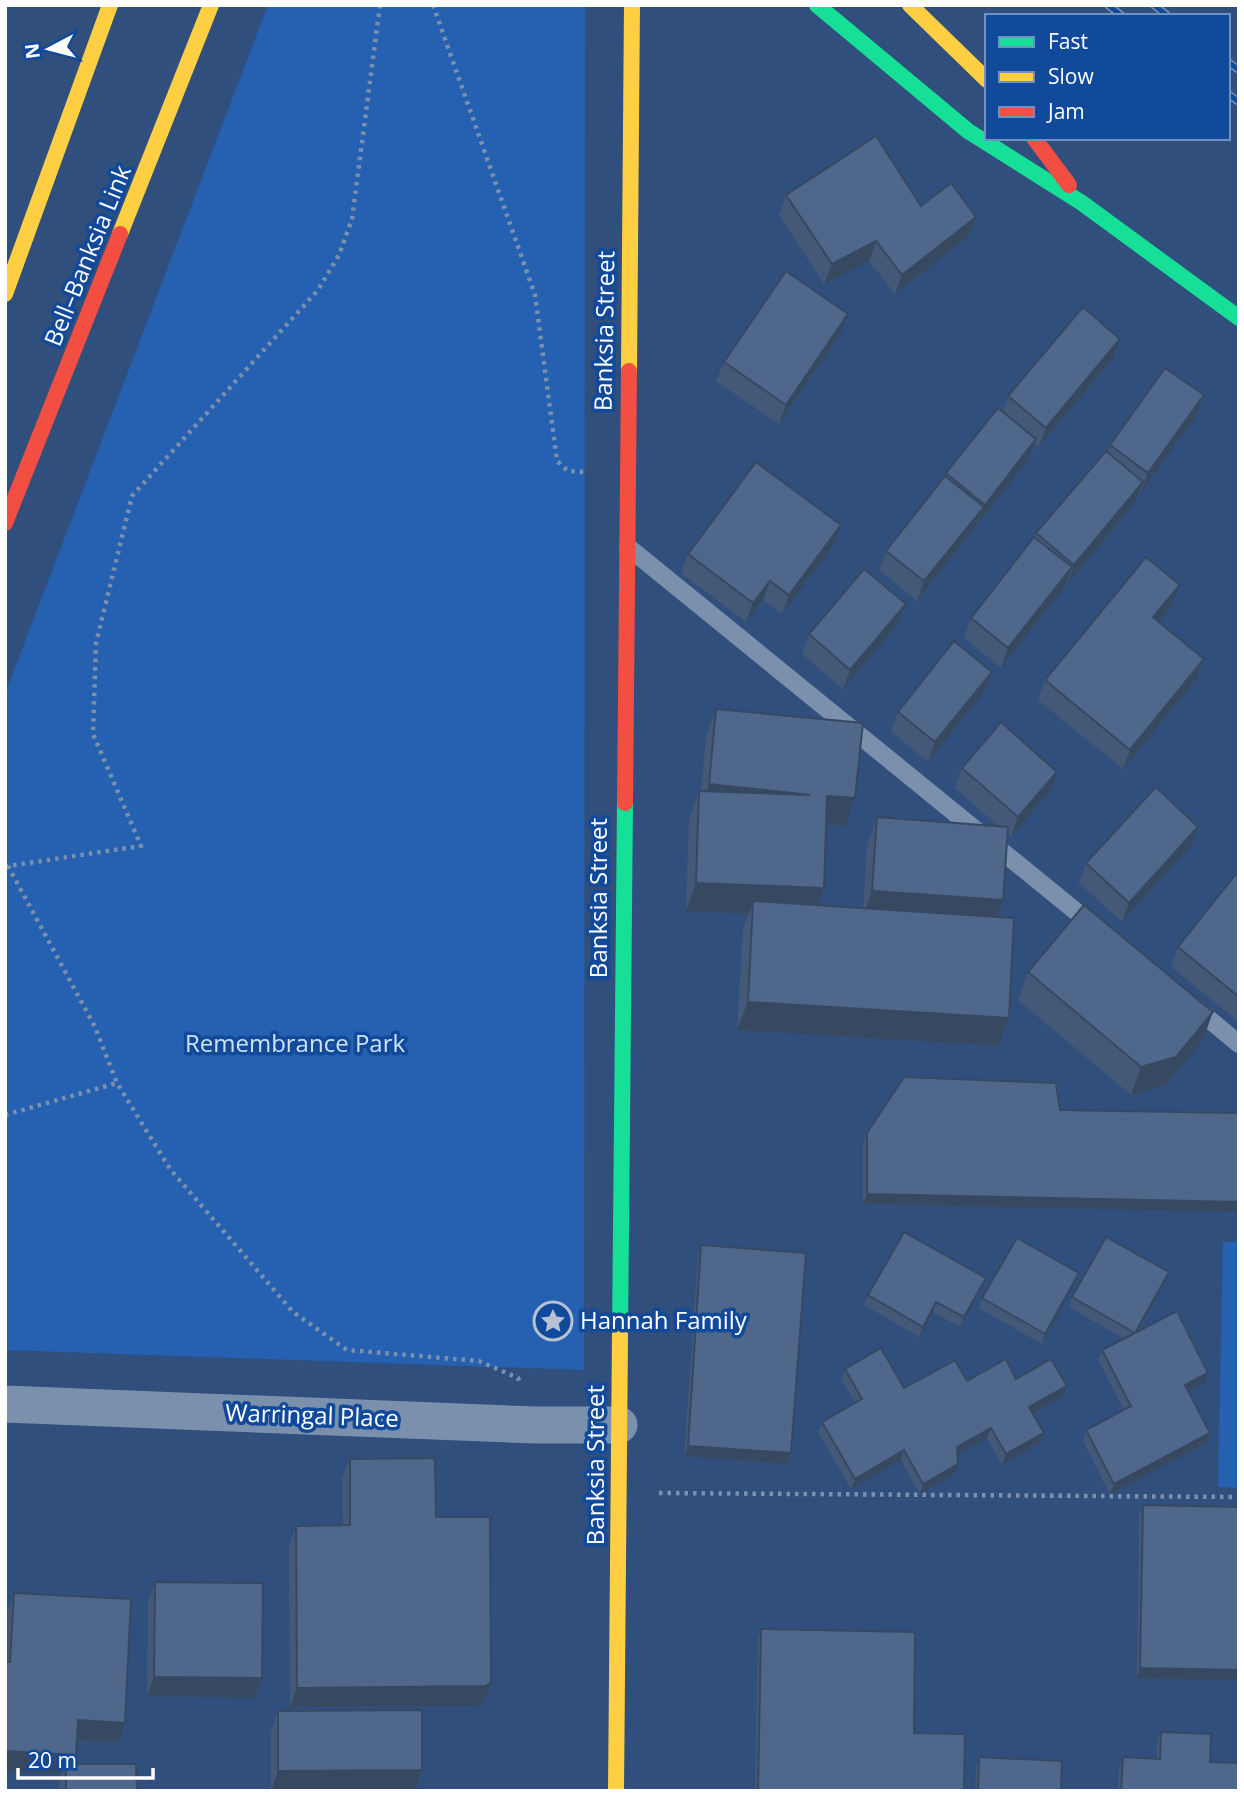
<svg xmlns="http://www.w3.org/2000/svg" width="1244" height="1796" font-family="'Open Sans',sans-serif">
  <rect width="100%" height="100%" fill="#304f7c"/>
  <g fill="#2560b1">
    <polygon points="268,5 585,5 584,1370 5,1350 5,694"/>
    <polygon points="1223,1242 1239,1242 1239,1488 1218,1487"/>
  </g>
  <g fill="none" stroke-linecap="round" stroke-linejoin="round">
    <g stroke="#7b90ad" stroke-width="4.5" stroke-dasharray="3.5 5" stroke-linecap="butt">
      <polyline points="380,5 352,219 339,255 318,290 132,496 96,643 93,734 141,846 8,866 95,1027 117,1083 170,1169 293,1312 347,1350 479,1361 518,1378 520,1384"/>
      <polyline points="433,5 535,295 557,461 568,471 586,472"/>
      <polyline points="5,1115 117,1083"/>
      <polyline points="659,1493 1239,1497"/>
    </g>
    <g stroke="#7b90ad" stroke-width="18">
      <polyline points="628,547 1095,927"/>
      <polyline points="1193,1006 1239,1044"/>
    </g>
    <polyline stroke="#7b90ad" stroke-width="37" points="5,1404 535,1425 619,1425"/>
    <g stroke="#16e098" stroke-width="16">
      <polyline points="817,5 968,131 1082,203 1239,318"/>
      <polyline points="620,1335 625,803"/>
    </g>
    <g stroke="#ffcf43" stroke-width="16">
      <polyline points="910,5 987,80"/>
      <polyline points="120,234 211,5"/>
      <polyline points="5,294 110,5"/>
      <polyline points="629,371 632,5"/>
      <polyline points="616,1791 620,1335"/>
    </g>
    <g stroke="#f24e42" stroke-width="16">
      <polyline points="1034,138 1069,185"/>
      <polyline points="5,523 120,234"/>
      <polyline points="625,803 629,371"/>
    </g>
    <defs>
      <g id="rail">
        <polyline points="1108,5 1122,16"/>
        <polyline points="1154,5 1168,16"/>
        <polyline points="1228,62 1239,70"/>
        <polyline points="1228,94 1239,102"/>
      </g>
    </defs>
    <use href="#rail" stroke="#7b8fac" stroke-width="8"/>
    <use href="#rail" stroke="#11499b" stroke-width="5" stroke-dasharray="16" stroke-linecap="butt"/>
  </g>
  <g fill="#435977">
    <polygon points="786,195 921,206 969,236 895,294 869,261 824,284 779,215"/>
    <polygon points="841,333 779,424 716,381 724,362"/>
    <polygon points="1113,358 1039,447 1035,444 1029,459 917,601 879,570 886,551 946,473 1003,412 1008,396"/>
    <polygon points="1204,395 1197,415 1141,492 1140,491 1136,501 1067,585 1066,584 1065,587 1001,668 964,638 971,618 1035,538 1036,533 1108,452 1110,445"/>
    <polygon points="834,545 782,614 763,600 746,622 681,573 688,554"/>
    <polygon points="1173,605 1159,622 1204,659 1197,679 1123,769 1038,700 1045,680"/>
    <polygon points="898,624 843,689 802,654 809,634"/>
    <polygon points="992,672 985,691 928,762 891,731 898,712"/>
    <polygon points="716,709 845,826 826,825 824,888 817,905 863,908 867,845 877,817 998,826 955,788 962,768 1050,791 1011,837 1008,834 997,917 1009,1018 998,1046 737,1030 743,929 749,914 686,911 689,819 699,791 701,791 706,737"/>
    <polygon points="1191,846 1122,922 1079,883 1086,863"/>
    <polygon points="1239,876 1239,1022 1171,967 1178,947"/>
    <polygon points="1028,972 1203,1040 1166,1085 1131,1095 1018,1000"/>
    <polygon points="1060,1110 1239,1113 1239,1212 863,1204 863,1143 867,1133"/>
    <polygon points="701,1245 791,1453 788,1464 684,1456 698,1255"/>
    <polygon points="1075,1283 1042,1344 979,1308 982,1298"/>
    <polygon points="1165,1283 1138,1332 1208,1373 1205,1383 1188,1391 1210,1433 1207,1443 1110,1494 1083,1440 1086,1430 1124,1410 1098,1360 1102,1350 1124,1339 1069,1307 1072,1297"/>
    <polygon points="982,1288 960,1327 933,1312 919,1337 864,1305 868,1295"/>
    <polygon points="845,1369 904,1388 967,1381 1016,1379 1063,1396 1033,1413 1040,1443 1002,1465 987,1438 958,1455 958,1464 955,1474 920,1494 901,1460 851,1489 818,1432 822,1422 855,1403 841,1379"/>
    <polygon points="350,1459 436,1517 491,1683 484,1703 478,1706 290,1707 289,1546 296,1526 343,1525 342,1478"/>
    <polygon points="1143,1505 1239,1507 1239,1680 1137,1678 1139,1515"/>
    <polygon points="155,1582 262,1678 255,1698 147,1696 148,1602"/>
    <polygon points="14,1593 118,1742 77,1740 76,1755 73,1764 137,1791 59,1791 59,1783 62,1774 5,1771 5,1643 7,1612"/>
    <polygon points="761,1629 914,1733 964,1791 755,1791 758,1639"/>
    <polygon points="278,1711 415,1790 271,1791 271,1731"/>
    <polygon points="1161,1732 1210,1762 1238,1791 1118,1791 1119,1767 1123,1757 1157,1759 1157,1742"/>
    <polygon points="979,1757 1061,1791 975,1791 976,1767"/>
  </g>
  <g fill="#374861">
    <polygon points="976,217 969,236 895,294 902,275"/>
    <polygon points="876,241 869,261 824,284 832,264"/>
    <polygon points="848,314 841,333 779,424 786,405"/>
    <polygon points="1120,339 1113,358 1039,447 1046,428"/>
    <polygon points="1204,395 1197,415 1141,492 1148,473"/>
    <polygon points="1036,439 1029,459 978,524 985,505"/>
    <polygon points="1143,482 1136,501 1067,585 1074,565"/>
    <polygon points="984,507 976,526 917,601 924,581"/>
    <polygon points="841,525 834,545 782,614 789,595"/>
    <polygon points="1072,567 1065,587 1001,668 1008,648"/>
    <polygon points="770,581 763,600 746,622 753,603"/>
    <polygon points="1180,585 1173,605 1146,637 1153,617"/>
    <polygon points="906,604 898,624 843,689 850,670"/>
    <polygon points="1204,659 1197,679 1123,769 1130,750"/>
    <polygon points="992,672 985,691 928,762 935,742"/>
    <polygon points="1057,772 1050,791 1011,837 1018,817"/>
    <polygon points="709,784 810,795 699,812"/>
    <polygon points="827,796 855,798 845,826 816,824"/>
    <polygon points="1198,827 1191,846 1122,922 1129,903"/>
    <polygon points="696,883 824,888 814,916 753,901 749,914 686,911"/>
    <polygon points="872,891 1003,900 993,929 862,919"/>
    <polygon points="748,1002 1009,1018 998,1046 737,1030"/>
    <polygon points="1213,1012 1203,1040 1166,1085 1131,1095 1141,1067"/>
    <polygon points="867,1194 1239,1202 1239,1212 863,1204"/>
    <polygon points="1169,1272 1165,1283 1131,1343 1135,1333"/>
    <polygon points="1079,1273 1075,1283 1042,1344 1045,1334"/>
    <polygon points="986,1278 982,1288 960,1327 964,1317"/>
    <polygon points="936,1302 933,1312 919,1337 923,1327"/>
    <polygon points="1208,1373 1205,1383 1181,1395 1185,1385"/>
    <polygon points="1067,1386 1063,1396 1026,1417 1029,1407"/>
    <polygon points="991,1428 987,1438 954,1457 957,1447"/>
    <polygon points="1044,1433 1040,1443 1002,1465 1006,1454"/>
    <polygon points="1210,1433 1207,1443 1110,1494 1114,1484"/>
    <polygon points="688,1446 791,1453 788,1464 684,1456"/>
    <polygon points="904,1450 901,1460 851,1489 855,1479"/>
    <polygon points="958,1464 955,1474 920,1494 923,1484"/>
    <polygon points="1140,1668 1239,1670 1239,1680 1137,1678"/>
    <polygon points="154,1677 262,1678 255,1698 147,1696"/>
    <polygon points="491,1683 484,1703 478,1706 290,1707 297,1688"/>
    <polygon points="78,1720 125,1723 118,1742 71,1740"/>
    <polygon points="5,1751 76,1755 69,1774 66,1764 62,1774 5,1771"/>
    <polygon points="422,1770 415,1790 271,1791 278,1771"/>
  </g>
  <g fill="#4e678a" stroke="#374861" stroke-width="2">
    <polygon points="876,136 921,206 951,183 976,217 902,275 876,241 832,264 786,195"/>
    <polygon points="786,271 848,314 786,405 724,362"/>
    <polygon points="1083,307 1120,339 1046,428 1008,396"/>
    <polygon points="1165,368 1204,395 1148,473 1110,445"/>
    <polygon points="998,408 1036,439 985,505 946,473"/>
    <polygon points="1106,451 1143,482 1074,565 1036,533"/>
    <polygon points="756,462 841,525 789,595 770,581 753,603 688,554"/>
    <polygon points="945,476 984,507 924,581 886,551"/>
    <polygon points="1034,537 1072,567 1008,648 971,618"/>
    <polygon points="1146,557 1180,585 1153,617 1204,659 1130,750 1045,680"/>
    <polygon points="864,569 906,604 850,670 809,634"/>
    <polygon points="954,641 992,672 935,742 898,712"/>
    <polygon points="716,709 863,723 855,798 827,796 824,888 696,883 699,791 810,795 709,784"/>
    <polygon points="1001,722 1057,772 1018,817 962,768"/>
    <polygon points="1156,787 1198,827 1129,903 1086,863"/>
    <polygon points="877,817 1008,827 1003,900 872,891"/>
    <polygon points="1236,874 1239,876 1239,997 1178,947"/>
    <polygon points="753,901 1014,918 1009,1018 748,1002"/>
    <polygon points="1084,905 1213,1012 1176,1057 1141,1067 1028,972"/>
    <polygon points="904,1077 1056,1083 1060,1110 1239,1113 1239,1202 867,1194 867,1133"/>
    <polygon points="904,1232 986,1278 964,1317 936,1302 923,1327 868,1295"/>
    <polygon points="1106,1237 1169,1272 1135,1333 1072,1297"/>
    <polygon points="1017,1238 1079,1273 1045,1334 982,1298"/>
    <polygon points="701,1245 806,1253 791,1453 688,1446"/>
    <polygon points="1177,1311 1208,1373 1185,1385 1210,1433 1114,1484 1086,1430 1131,1406 1102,1350"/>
    <polygon points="881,1348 904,1388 955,1360 967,1381 1006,1359 1016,1379 1051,1359 1067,1386 1029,1407 1044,1433 1006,1454 991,1428 957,1447 958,1464 923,1484 904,1450 855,1479 822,1422 862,1399 845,1369"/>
    <polygon points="435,1458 436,1517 490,1517 491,1683 485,1686 297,1688 296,1526 350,1525 350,1459"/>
    <polygon points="1143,1505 1239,1507 1239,1670 1140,1668"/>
    <polygon points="155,1582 263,1583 262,1678 154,1677"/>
    <polygon points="14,1593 131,1599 125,1723 78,1720 76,1755 5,1751 5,1662 10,1662"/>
    <polygon points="761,1629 915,1632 914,1733 965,1734 964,1791 758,1791"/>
    <polygon points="422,1710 422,1770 278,1771 278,1711"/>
    <polygon points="1161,1732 1211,1734 1210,1762 1239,1763 1238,1791 1121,1791 1123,1757 1160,1759"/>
    <polygon points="979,1757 1062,1761 1061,1791 978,1791"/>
    <polygon points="66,1764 136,1764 137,1791 66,1791"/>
  </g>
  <defs>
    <symbol id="sight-ring" viewBox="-11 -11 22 22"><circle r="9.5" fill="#11499b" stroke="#b7c1d1" stroke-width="1.5"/><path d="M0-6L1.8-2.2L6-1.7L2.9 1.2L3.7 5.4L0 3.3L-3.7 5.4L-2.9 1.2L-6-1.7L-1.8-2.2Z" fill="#b7c1d1"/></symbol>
  </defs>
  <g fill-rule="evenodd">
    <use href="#sight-ring" x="531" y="1299" width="44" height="44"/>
  </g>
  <g text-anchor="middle" stroke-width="7" stroke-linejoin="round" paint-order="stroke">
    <g font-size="24" fill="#fff" stroke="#11499b">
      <text transform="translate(88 256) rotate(-68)" y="8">Bell–Banksia Link</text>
      <text transform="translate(605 331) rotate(-89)" y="8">Banksia Street</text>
      <text transform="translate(599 898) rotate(-90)" y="8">Banksia Street</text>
      <text transform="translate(312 1416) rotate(2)" y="8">Warringal Place</text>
      <text transform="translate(596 1465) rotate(-90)" y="8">Banksia Street</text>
    </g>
    <g font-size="24" fill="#cde2fe" stroke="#11499b">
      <text x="295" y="1052">Remembrance Park</text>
    </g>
    <g font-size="24" fill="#fff" stroke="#11499b" text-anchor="start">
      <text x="580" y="1329">Hannah Family</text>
    </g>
  </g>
  <rect width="1244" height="1796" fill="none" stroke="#ffffff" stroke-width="14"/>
  <rect x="985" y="14" width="245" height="126" fill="#11499b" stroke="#7092c3" stroke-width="2"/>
  <rect x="999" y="37" width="35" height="10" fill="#16e098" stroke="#7092c3" stroke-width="2"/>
  <text x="1048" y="49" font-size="21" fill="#ffffff">Fast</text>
  <rect x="999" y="72" width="35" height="10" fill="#ffcf43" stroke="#7092c3" stroke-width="2"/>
  <text x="1048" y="84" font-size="21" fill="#ffffff">Slow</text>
  <rect x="999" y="107" width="35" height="10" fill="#f24e42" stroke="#7092c3" stroke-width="2"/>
  <text x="1048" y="119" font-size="21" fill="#ffffff">Jam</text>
  <g transform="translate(49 49) rotate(263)" stroke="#11499b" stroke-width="5" paint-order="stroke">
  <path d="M0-5L12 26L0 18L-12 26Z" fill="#ffffff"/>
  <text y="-10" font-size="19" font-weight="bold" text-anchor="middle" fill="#ffffff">N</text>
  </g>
  <path d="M18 1768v10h135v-10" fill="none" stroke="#ffffff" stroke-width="3.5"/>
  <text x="28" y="1768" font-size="21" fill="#ffffff" stroke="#11499b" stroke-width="5" paint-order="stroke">20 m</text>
</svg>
